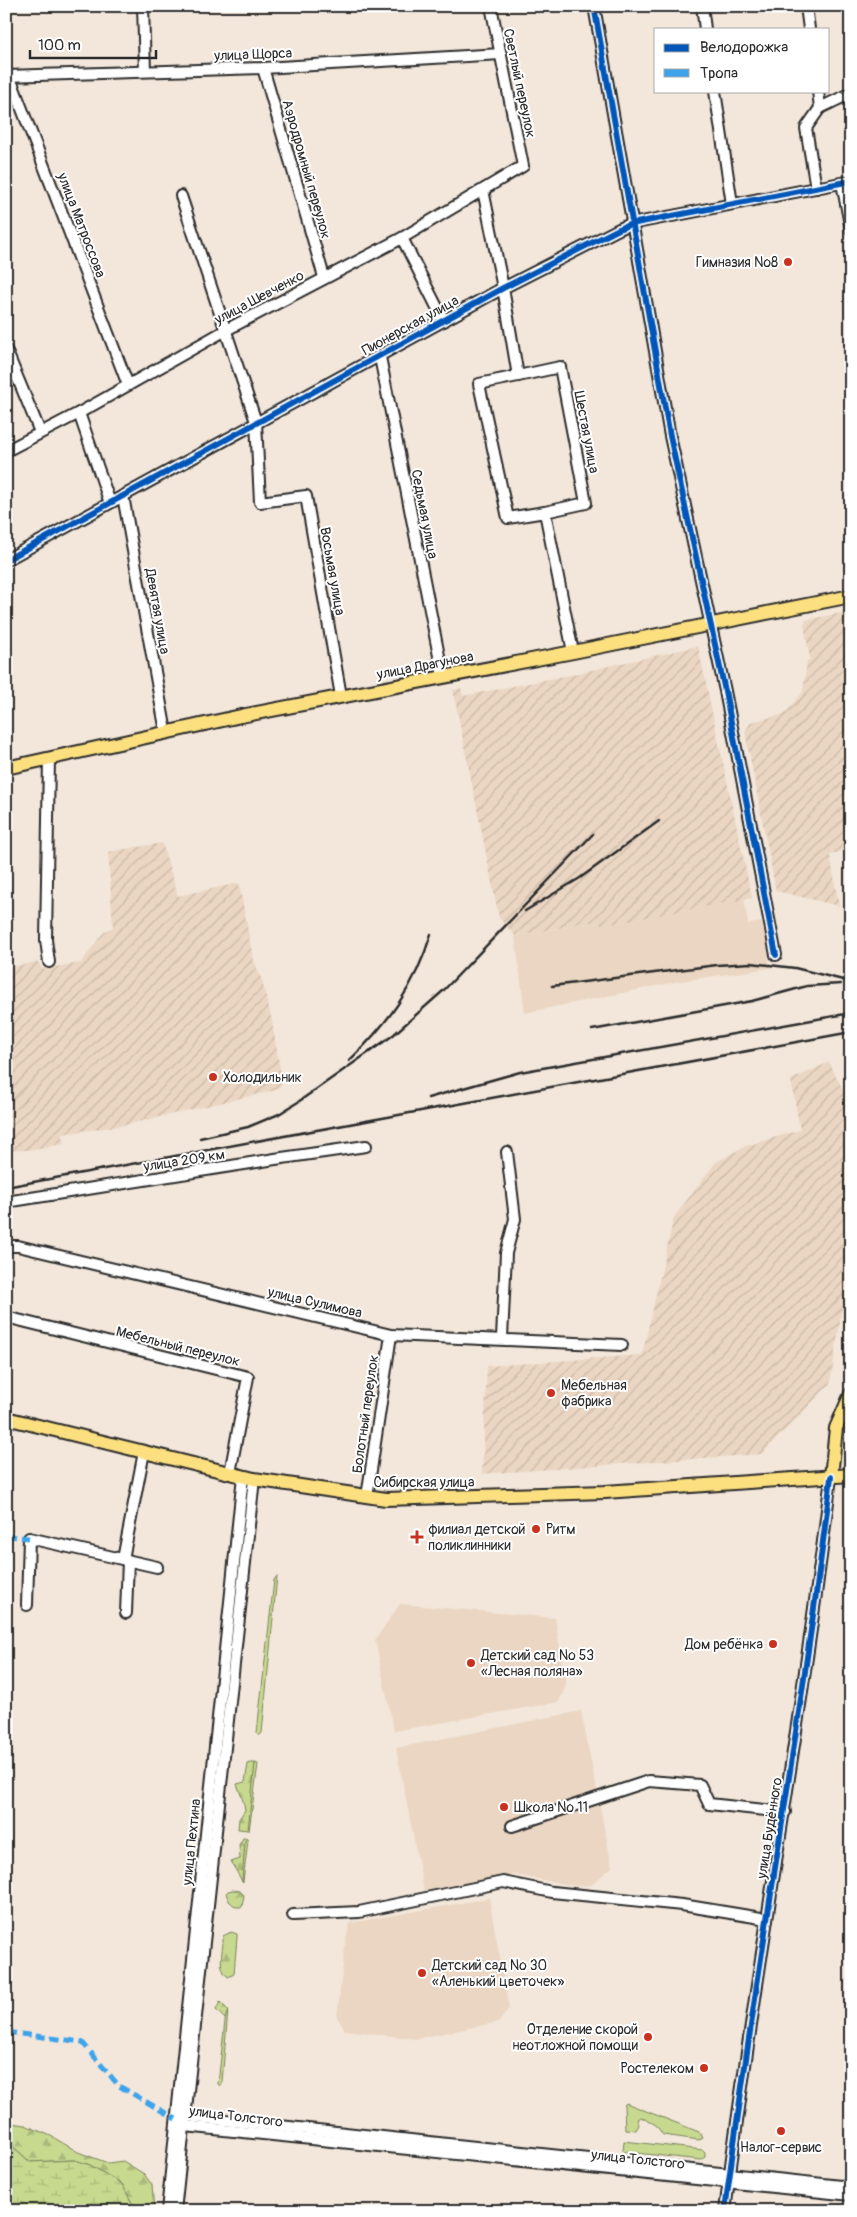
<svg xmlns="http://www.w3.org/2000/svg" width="857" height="2217" font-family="Pangolin,sans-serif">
  <defs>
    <pattern id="industrial-furrows" width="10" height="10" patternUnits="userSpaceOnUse" patternTransform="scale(1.25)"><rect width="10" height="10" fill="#ead6c2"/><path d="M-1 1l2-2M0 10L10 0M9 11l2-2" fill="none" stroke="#c9b8a7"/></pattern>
    <pattern id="forest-firs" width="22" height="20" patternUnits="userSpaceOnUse" patternTransform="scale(1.25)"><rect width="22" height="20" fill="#c7d98e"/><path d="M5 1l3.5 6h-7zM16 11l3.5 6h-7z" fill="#abba7b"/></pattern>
    <pattern id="wetland-marsh" width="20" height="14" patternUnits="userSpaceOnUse" patternTransform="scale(1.25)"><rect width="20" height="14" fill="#c7d98e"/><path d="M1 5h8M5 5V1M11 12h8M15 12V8" fill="none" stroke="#abba7b"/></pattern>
  </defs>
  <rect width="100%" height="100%" fill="#f3e7db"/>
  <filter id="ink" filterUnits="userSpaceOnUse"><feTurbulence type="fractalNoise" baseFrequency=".02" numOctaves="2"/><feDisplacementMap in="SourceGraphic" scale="10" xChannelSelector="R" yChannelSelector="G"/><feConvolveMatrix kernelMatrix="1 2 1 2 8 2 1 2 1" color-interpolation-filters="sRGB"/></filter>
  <g filter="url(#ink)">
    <g fill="#ead6c2">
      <polygon points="744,899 748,924 764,922 770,968 680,981 525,1013 515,936 593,922 606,925"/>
      <polygon points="400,1604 555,1618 566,1685 559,1702 394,1731 375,1640"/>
      <polygon points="581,1711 612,1867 591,1885 576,1886 515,1875 424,1891 396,1748"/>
      <polygon points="489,1898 509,2008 499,2022 415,2039 345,2030 337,2017 346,1939 350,1923"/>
    </g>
    <g fill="url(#industrial-furrows)">
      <polygon points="851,611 851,848 830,855 839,906 776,891 745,732 751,722 784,714 803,692 807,661 810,659 804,625 806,620"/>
      <polygon points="698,646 752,898 606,925 592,922 515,936 499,918 453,690 461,688 463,696 565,676"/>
      <polygon points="162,843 178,896 239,883 253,958 262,981 271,1016 282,1080 281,1085 276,1090 125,1125 62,1134 64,1144 27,1150 6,1151 6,968 36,962 39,963 42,969 81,963 103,933 113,927 108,852"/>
      <polygon points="829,1062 851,1106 851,1254 830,1384 762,1454 482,1474 487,1366 642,1355 674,1217 716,1162 746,1146 800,1130 791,1080"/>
    </g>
    <g fill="#c7d98e" stroke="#79825c">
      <polygon points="277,1576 262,1733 259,1736 257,1733 258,1723 274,1580"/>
      <polygon points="255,1763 258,1764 249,1831 247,1829"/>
      <polygon points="247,1838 248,1840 243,1882 241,1880 245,1841"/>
      <polygon points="228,2010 222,2082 220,2086 218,2084 226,2012"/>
      <polygon points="626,2103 699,2132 702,2138 699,2140 663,2135 656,2125 641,2117 637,2119 639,2125 636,2130 625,2129 624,2105"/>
      <polygon points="624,2141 703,2150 705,2152 705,2157 701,2160 626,2152 623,2151"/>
    </g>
    <g fill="url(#forest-firs)" stroke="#79825c">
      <path d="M 251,1763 L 255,1763 L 248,1830 L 238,1829 L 239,1819 L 245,1810 C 244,1801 240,1793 237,1784 L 245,1782 L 248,1764 Z"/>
      <polygon points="243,1838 247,1838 245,1841 242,1881 231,1862 240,1859 239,1845"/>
      <polygon points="233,1890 240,1891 244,1895 242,1907 236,1907 229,1901 226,1893 228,1891"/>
      <path d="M 231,1932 L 237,1934 L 237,1937 L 234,1974 L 228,1977 C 216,1967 224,1950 223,1936 Z"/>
      <polygon points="220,2002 228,2010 225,2019 216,2010"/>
      <polygon points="6,2122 25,2125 51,2136 78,2152 108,2163 123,2161 144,2174 152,2185 154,2211 136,2211 122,2184 90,2165 75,2160 30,2162 6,2140"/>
    </g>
    <polygon fill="url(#wetland-marsh)" stroke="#79825c" points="6,2140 30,2162 75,2160 90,2165 122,2184 136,2211 6,2211"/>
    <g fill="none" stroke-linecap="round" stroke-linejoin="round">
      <defs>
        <g id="minor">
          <polyline points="143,6 145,71"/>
          <polyline points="594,6 670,436 725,691 776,955"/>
          <polyline points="702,6 705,29"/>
          <polyline points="806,6 809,29"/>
          <polyline points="263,68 324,277"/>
          <polyline points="9,75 128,385"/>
          <polyline points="6,76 263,68 501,54"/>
          <polyline points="715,91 732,204"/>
          <polyline points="820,108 851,93"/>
          <polyline points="842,183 851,230"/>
          <polyline points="816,188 806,128 820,108 818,91"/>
          <polyline points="483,190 503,288 518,376 560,367 586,503 545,512 573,652"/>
          <polyline points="181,196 256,422 260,502 306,496 341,696"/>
          <polyline points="402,238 444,321"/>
          <polyline points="6,350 40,432"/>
          <polyline points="380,357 443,676"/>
          <polyline points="518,376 479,384 508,518 545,512"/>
          <polyline points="79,413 110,503"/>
          <polyline points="6,451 79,413 226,330 402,238 523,166 491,6"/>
          <polyline points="123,496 166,732"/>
          <polyline points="6,560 503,288 619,229 631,224 851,181"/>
          <polyline points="49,962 46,940 49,759"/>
          <polyline points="6,1202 275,1159 366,1146"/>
          <polyline points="6,1246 18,1246 391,1335 622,1345"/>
          <polyline points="6,1317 248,1377 230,1473"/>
          <polyline points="502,1338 506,1253 515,1219 507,1152"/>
          <polyline points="367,1497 391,1335"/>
          <polyline points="123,1559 144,1452"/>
          <polyline points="27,1605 29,1538 157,1567"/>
          <polyline points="126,1613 128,1560"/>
          <polyline points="512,1826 649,1781 700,1785 709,1804 785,1812"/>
          <polyline points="293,1915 359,1912 503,1882 552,1892 682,1905 767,1919"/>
          <polyline points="182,2117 186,2116 851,2187"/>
          <polyline points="181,2123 185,2126 851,2195"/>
          <polyline points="167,2211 243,1476"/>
          <polyline points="175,2211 254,1479"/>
          <path d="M 725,2211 C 756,1965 802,1722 831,1477"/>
        </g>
        <g id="major">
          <polyline points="6,768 241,716 573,652 851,596"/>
          <polyline points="6,1418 254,1479 386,1499 605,1492 851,1475"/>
          <polyline points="831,1477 836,1428 851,1394"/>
        </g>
      </defs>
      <use href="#minor" stroke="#2b2b2b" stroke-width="14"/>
      <use href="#major" stroke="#2b2b2b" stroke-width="16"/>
      <use href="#minor" stroke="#fff" stroke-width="10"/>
      <use href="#major" stroke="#fce080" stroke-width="12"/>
      <g stroke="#2b2b2b" stroke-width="2.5">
        <polyline points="525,911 580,878 659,821"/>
        <polyline points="552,986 717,965 751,963 795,968 851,982"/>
        <polyline points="592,1030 752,1001 807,986 841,984"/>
        <path d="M 349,1061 C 388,1023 415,987 431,934"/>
        <polyline points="428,1098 520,1072 851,1013"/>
        <polyline points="200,1138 248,1127 279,1114 298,1102 392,1036 443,991 593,834"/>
        <polyline points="6,1187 851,1032"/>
      </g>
      <g stroke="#3ea3eb" stroke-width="5" stroke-dasharray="10 5" stroke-linecap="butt">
        <polyline points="6,1536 29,1538"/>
        <polyline points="6,2032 82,2042 119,2086 176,2119"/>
      </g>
      <defs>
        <g id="cycleway">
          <polyline points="594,6 670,436 725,691 776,955"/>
          <polyline points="6,560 503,288 619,229 631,224 851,181"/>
          <path d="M 725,2211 C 756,1965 802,1722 831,1477"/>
        </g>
      </defs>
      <use href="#cycleway" stroke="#fff" stroke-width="9"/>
      <use href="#cycleway" stroke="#0057b8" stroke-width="6"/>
    </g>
  </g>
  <g fill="#c8321e" stroke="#fff" stroke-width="2">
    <circle cx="788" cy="262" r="5"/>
    <circle cx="213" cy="1077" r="5"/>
    <circle cx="551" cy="1393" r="5"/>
    <circle cx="536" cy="1529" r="5"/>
    <path d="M414.5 1529.5h5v5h5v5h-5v5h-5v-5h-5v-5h5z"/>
    <circle cx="773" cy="1644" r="5"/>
    <circle cx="471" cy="1663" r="5"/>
    <circle cx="504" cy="1807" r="5"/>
    <circle cx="422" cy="1973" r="5"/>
    <circle cx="648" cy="2037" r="5"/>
    <circle cx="704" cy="2068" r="5"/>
    <circle cx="781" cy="2131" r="5"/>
  </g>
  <g text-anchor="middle" stroke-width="4" stroke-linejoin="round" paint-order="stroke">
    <g font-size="14" fill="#2b2b2b" stroke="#fff">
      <text transform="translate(253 54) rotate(-2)" y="5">улица Щорса</text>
      <text transform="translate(520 83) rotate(78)" y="5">Светлый переулок</text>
      <text transform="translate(307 169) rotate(74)" y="5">Аэродромный переулок</text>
      <text transform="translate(82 225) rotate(69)" y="5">улица Матроссова</text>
      <text transform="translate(259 297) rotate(-28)" y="5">улица Шевченко</text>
      <text transform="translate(410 325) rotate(-29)" y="5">Пионерская улица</text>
      <text transform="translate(587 432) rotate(79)" y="5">Шестая улица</text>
      <text transform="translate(425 514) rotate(79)" y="5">Седьмая улица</text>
      <text transform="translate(333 571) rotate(80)" y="5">Восьмая улица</text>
      <text transform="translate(158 611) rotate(80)" y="5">Девятая улица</text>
      <text transform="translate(425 665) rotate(-11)" y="5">улица Драгунова</text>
      <text transform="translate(184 1160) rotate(-9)" y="5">улица 209 км</text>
      <text transform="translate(315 1302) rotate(13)" y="5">улица Сулимова</text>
      <text transform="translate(178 1346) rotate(14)" y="5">Мебельный переулок</text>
      <text transform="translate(365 1414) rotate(-82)" y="5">Болотный переулок</text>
      <text x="424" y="1487">Сибирская улица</text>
      <text transform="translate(769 1828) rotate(-81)" y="5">улица Будённого</text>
      <text transform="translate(191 1842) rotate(-84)" y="5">улица Пехтина</text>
      <text transform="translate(236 2116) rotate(7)" y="5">улица Толстого</text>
      <text transform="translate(638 2159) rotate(6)" y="5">улица Толстого</text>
    </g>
    <g font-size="14" fill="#2b2b2b" stroke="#fff" text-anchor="start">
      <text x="778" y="267" text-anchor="end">Гимназия №8</text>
      <text x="223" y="1082">Холодильник</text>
      <text x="561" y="1390">Мебельная<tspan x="561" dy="16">фабрика</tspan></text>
      <text x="428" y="1534">филиал детской<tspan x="428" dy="16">поликлинники</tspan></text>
      <text x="546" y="1534">Ритм</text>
      <text x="763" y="1649" text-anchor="end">Дом ребёнка</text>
      <text x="481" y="1660">Детский сад № 53<tspan x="481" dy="16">«Лесная поляна»</tspan></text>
      <text x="514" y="1812">Школа № 11</text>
      <text x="432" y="1970">Детский сад № 30<tspan x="432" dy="16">«Аленький цветочек»</tspan></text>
      <text x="638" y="2034" text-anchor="end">Отделение скорой<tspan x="638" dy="16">неотложной помощи</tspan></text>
      <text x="694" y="2073" text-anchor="end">Ростелеком</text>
      <text x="781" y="2152" text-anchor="middle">Налог-сервис</text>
    </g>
  </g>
  <rect width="857" height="2217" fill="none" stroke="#fff" stroke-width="25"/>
  <rect x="12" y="12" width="832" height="2192" fill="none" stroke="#2b2b2b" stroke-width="2" filter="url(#ink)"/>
  <rect x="654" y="28" width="175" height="65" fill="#ffffff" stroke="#aaaaaa"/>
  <rect x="664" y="44" width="25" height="8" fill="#0057b8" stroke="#aaaaaa"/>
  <text x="700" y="52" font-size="15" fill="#2b2b2b">Велодорожка</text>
  <rect x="664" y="69" width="25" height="8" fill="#3ea3eb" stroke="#aaaaaa"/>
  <text x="700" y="78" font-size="15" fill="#2b2b2b">Тропа</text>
  <path d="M30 50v8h126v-8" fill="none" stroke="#2b2b2b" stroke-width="2.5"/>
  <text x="38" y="50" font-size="15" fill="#2b2b2b" stroke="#ffffff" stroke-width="4" paint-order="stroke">100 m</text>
</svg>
